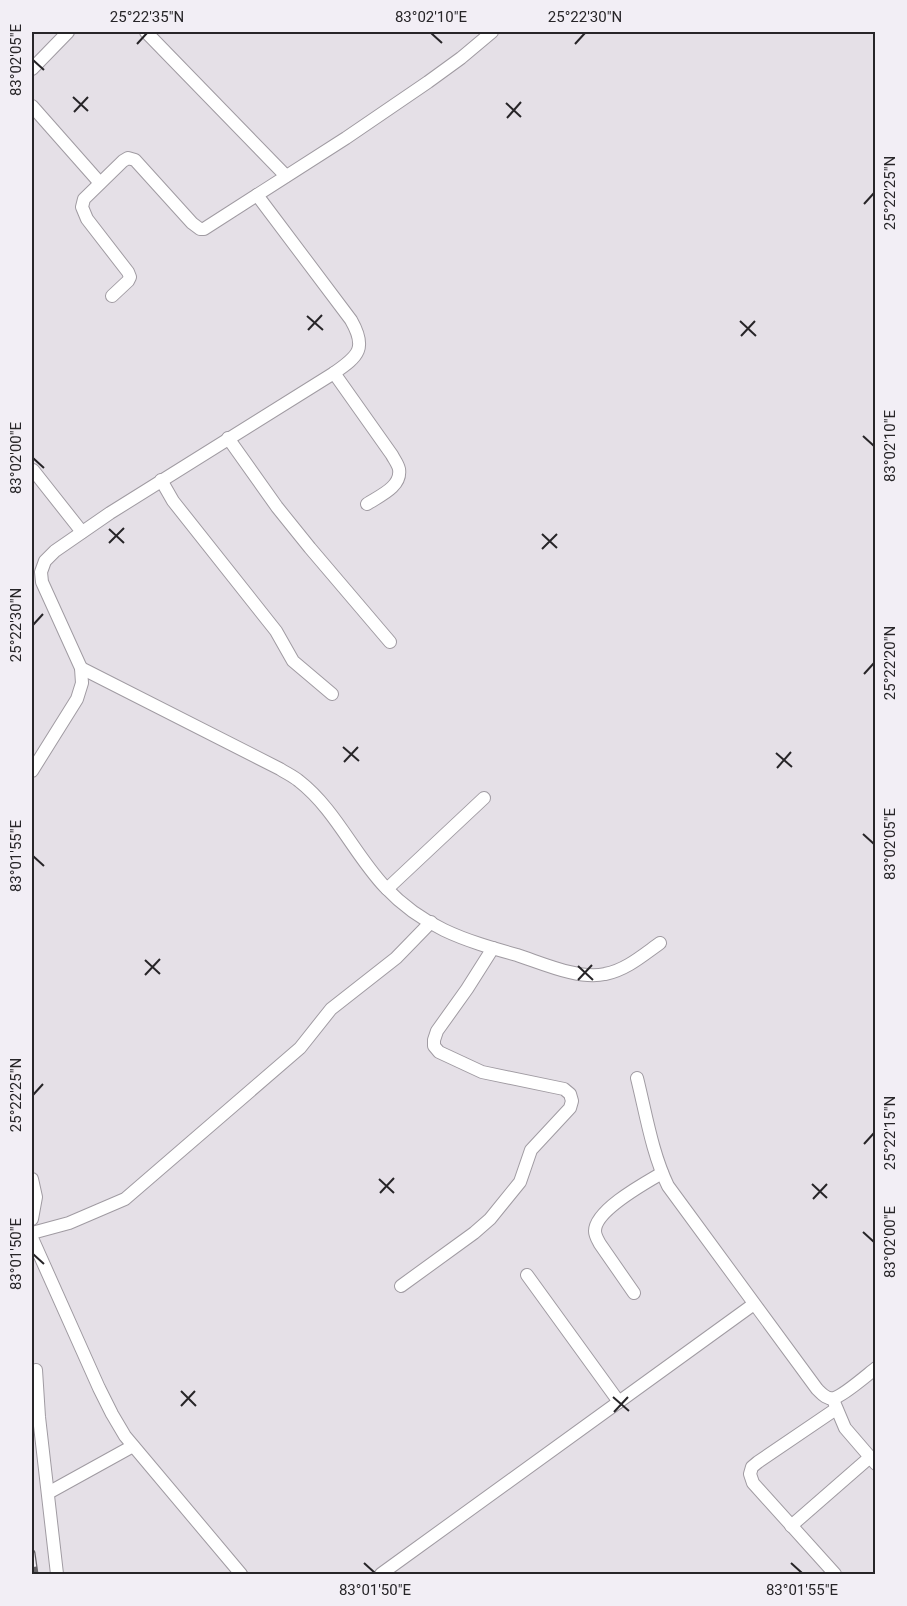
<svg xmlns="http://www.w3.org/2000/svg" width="907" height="1606" font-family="Roboto,sans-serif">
  <rect width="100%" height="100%" fill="#e5e0e7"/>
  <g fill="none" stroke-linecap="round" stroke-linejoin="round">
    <defs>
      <g id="street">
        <polyline points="146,32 286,176"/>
        <polyline points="32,69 68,32"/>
        <polyline points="32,106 100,183"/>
        <polyline points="112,296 128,281 130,277 128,272 87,219 82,207 84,199 123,161 128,158 135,160 192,223 200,229 204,229 346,138 428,82 461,58 492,32"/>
        <path d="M 334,373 L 392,455 C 394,459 398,464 399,469 C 402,487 379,496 367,504"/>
        <polyline points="228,438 277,507 310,548 390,642"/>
        <polyline points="33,470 82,532"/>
        <polyline points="161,480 173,501 276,631 293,661 332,694"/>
        <path d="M 81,668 L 280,769 C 286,773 293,776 299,781 C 335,809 354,854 385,887 C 401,904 423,920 444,930 C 467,941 492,948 517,955 C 542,963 579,980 605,974 C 626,970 643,955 660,943"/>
        <path d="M 32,771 L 77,699 L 82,683 L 81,668 L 42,582 L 41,572 L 45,561 L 55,551 L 110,513 L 334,373 C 359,356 367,348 351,320 L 257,195"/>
        <polyline points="387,889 484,798"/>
        <path d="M 637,1078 C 646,1114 652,1153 668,1186 L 817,1389 C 822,1394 827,1400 834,1398 C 843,1396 867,1375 876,1368"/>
        <polyline points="32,1179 36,1197 32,1219"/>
        <polyline points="32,1233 69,1223 125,1199 300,1048 331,1009 396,958 431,922"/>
        <polyline points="32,1238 99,1388 112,1414 125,1436 241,1574"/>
        <polyline points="527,1275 619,1402"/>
        <polyline points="401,1286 474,1233 490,1219 520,1182 531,1150 570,1108 572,1101 570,1094 564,1089 482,1072 439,1052 434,1046 434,1040 437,1031 467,989 493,948"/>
        <path d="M 634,1293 L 600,1244 C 598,1240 595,1236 595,1231 C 595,1210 645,1183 662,1173"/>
        <polyline points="36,1370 39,1417 57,1574"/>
        <polyline points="834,1402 845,1428 876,1464"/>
        <polyline points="48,1493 133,1446"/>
        <polyline points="791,1526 869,1458"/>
        <polyline points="381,1574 754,1304"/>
        <polyline points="835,1574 753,1483 750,1474 752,1467 758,1462 836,1409"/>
      </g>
    </defs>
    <use href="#street" stroke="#a09ba2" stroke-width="14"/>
    <use href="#street" stroke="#fff" stroke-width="12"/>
    <defs>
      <polyline id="rail" points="32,1553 35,1574"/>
    </defs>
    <use href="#rail" stroke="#69666a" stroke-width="7"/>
    <use href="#rail" stroke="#f2eef5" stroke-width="4.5" stroke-dasharray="14" stroke-linecap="butt"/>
  </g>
  <path fill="none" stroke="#272528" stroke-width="2" d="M 431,33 L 442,43M 137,44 L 147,33M 575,44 L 585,33M 33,60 L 44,70M 73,97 L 88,111M 506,103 L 521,117M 74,112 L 88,97M 507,118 L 521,102M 864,204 L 874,193M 307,316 L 323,330M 740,321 L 756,336M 308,330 L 322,315M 741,336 L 755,321M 863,436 L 874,446M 33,458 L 44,468M 109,529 L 124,543M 542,534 L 557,548M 109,543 L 124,528M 542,549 L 557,534M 33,625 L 43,614M 864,674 L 874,663M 343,747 L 359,761M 776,753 L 792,767M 344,762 L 358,747M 777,768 L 791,752M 863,834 L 874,844M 33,856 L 44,866M 145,960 L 160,974M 578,966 L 593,980M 145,975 L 160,959M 578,980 L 592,965M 33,1095 L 43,1084M 864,1144 L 874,1133M 379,1179 L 394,1193M 812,1184 L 827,1198M 380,1193 L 394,1178M 813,1199 L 827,1184M 863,1232 L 874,1242M 33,1254 L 44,1264M 181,1391 L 196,1406M 613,1397 L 629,1411M 181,1406 L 195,1391M 614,1412 L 628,1397M 364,1563 L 375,1573M 791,1563 L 802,1573"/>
  <rect width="907" height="1606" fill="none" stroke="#f2eef5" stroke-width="66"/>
  <rect x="33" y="33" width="841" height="1540" fill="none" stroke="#272528" stroke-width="2"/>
  <g font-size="15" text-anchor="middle" fill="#272528">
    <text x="147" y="22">25°22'35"N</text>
    <text x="431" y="22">83°02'10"E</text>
    <text x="585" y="22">25°22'30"N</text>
    <text transform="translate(16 60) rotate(-90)" y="5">83°02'05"E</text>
    <text transform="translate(890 193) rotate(-90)" y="5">25°22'25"N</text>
    <text transform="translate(890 446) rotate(-90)" y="5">83°02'10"E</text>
    <text transform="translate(16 458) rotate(-90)" y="5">83°02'00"E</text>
    <text transform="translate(16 625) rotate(-90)" y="5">25°22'30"N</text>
    <text transform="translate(890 663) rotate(-90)" y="5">25°22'20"N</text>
    <text transform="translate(890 844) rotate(-90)" y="5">83°02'05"E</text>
    <text transform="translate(16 856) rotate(-90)" y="5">83°01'55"E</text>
    <text transform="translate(16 1095) rotate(-90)" y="5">25°22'25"N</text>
    <text transform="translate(890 1133) rotate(-90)" y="5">25°22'15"N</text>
    <text transform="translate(890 1242) rotate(-90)" y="5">83°02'00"E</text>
    <text transform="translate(16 1254) rotate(-90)" y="5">83°01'50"E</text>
    <text x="375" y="1595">83°01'50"E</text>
    <text x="802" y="1595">83°01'55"E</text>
  </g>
</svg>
